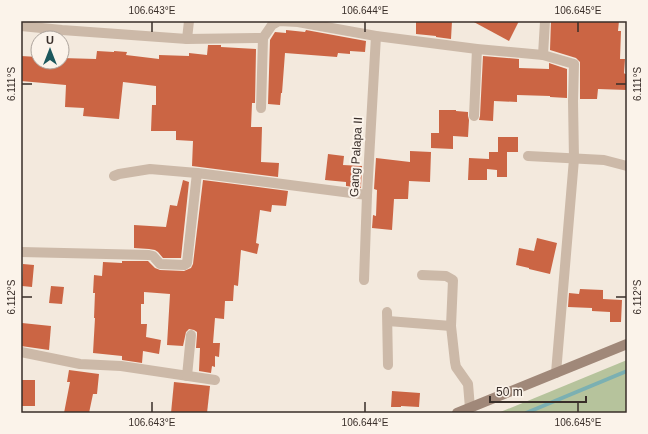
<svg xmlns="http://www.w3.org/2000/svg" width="648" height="434" font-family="Helvetica,sans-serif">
  <rect width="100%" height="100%" fill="#f3e9dd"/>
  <polygon fill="#b6c39c" points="627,360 627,413 498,413"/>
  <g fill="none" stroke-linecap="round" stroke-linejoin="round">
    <polyline stroke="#7bb0b2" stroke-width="4" points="526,413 627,371"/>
  </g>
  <g fill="#cb6544">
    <polygon points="416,21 452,21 451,39 436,37 436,36 416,34"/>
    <polygon points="472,21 519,21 509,41"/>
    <polygon points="551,21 619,21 618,31 621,31 620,59 625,59 624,73 625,74 627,74 627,90 598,89 597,99 580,99 580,62 576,58 550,50"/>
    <polygon points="286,30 305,32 306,30 366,41 365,52 350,51 350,54 338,53 337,57 285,53 282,93 281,93 280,105 268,104 270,40 275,32 286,33"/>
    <polygon points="208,45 221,45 221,47 256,49 255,103 252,103 251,127 262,127 261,162 279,163 278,177 192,166 193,141 176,140 176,131 151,131 152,105 156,105 156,86 123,82 119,119 83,116 84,108 65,107 66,85 21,81 21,56 38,57 38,62 62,62 62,58 96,59 97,51 114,52 114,51 127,52 126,55 159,59 159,55 189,56 189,53 207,55"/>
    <polygon points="483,56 519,59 519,68 549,69 549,63 567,69 567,98 550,97 550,96 517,95 517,102 494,101 493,121 479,120 480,116"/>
    <polygon points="439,110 456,110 456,111 468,112 468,116 469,120 468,137 453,136 453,149 431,148 431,133 439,133"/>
    <polygon points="498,137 518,137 518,152 507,152 507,177 497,177 497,170 487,169 487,180 468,180 469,158 489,159 489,152 498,152"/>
    <polygon points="410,151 431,152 430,182 409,181 408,199 394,199 392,230 372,228 373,215 376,216 377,190 374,189 376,158 410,162"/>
    <polygon points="328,154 344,156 343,165 362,166 361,188 346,186 346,182 325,180"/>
    <polygon points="183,180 189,182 181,258 163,258 158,252 155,250 149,249 134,248 134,225 166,227 170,205 177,206"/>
    <polygon points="203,180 288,191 286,206 272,205 271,212 260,210 256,243 259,244 257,254 241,250 238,286 234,285 233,301 225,301 224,319 215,318 213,343 220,343 219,357 215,356 215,367 212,366 211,373 199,371 200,348 196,348 197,335 197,332 194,330 189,329 186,332 183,346 167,345 170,294 144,292 144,304 141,304 141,324 147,324 146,337 161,340 159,354 143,351 142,363 122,360 122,356 93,353 95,318 94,318 95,293 93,293 94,275 102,276 103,262 122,263 122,261 148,261 155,268 160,270 184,271 191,268 193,264"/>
    <polygon points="537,238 557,243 550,274 529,269 529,268 516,265 519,248 534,251"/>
    <polygon points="23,264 34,265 32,287 22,286"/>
    <polygon points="51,286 64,287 62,304 49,303"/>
    <polygon points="580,289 603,290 603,299 622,300 621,322 610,322 610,312 592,311 592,308 568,307 569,293 579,294"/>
    <polygon points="22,323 51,326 49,350 21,346 21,335"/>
    <polygon points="69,370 99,374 97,394 93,394 89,413 64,413 70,382 67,382"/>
    <rect x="21" y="380" width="14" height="26"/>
    <polygon points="174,382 210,386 207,413 171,413"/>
    <polygon points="392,391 420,393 419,407 401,406 401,407 391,407"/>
  </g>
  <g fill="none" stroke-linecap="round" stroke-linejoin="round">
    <g stroke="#ccb9a8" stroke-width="10">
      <polyline points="21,26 62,30 187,39 263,38 272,25 279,21 298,22 376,36 477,49 543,55 574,64 573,101 574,159 556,373"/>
      <polyline points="187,39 189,21"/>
      <polyline points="543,55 545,21"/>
      <polyline points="261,108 263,38"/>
      <polyline points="474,116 477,49"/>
      <polyline points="528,156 604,160 627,166"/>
      <polyline points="114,176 119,174 150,169 197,173 367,195"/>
      <polyline points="21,252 149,255 153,256 160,264 184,265 187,263 197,173"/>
      <polyline points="422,275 446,276 453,280 451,326 455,362 456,367 468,384 470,408"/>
      <polyline points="364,280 367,195 376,36"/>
      <polyline points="387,312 388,365"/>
      <polyline points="388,321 451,326"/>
      <polyline points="21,352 80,364 121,366 215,380"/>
      <polyline points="187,376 191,335"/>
    </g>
    <polyline stroke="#a08879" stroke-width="10" points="457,413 627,344"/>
  </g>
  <path fill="none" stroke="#392e29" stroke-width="1.5" d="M 152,22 L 152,32M 365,22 L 365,32M 578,22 L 578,32M 22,84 L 32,84M 616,84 L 626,84M 22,297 L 32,297M 616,297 L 626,297M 152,402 L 152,412M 365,402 L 365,412M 578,402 L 578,412"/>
  <g text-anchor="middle" stroke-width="4" stroke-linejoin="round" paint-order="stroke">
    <g font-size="12" fill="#392e29" stroke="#fbf3ea">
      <text transform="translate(356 157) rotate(-87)" y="4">Gang Palapa II</text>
    </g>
  </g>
  <rect width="648" height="434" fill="none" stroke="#fbf3ea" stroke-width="44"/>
  <g transform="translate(50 50)"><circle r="19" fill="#fbf3ea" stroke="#ada49d"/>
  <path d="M0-3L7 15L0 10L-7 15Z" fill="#1c585d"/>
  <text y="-6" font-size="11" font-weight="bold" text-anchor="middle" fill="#392e29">U</text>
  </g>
  <path d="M490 396v6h96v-6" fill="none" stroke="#392e29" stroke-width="2"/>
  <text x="496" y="396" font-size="12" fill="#392e29" stroke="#fbf3ea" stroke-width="3" paint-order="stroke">50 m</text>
  <rect x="22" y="22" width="604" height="390" fill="none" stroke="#392e29" stroke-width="1.5"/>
  <g font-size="10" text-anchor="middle" fill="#392e29">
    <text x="152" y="14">106.643°E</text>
    <text x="365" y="14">106.644°E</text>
    <text x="578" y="14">106.645°E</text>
    <text transform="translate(11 84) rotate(-90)" y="4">6.111°S</text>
    <text transform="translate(637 84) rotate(-90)" y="4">6.111°S</text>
    <text transform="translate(11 297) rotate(-90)" y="4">6.112°S</text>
    <text transform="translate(637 297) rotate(-90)" y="4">6.112°S</text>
    <text x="152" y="426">106.643°E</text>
    <text x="365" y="426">106.644°E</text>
    <text x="578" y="426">106.645°E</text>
  </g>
</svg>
